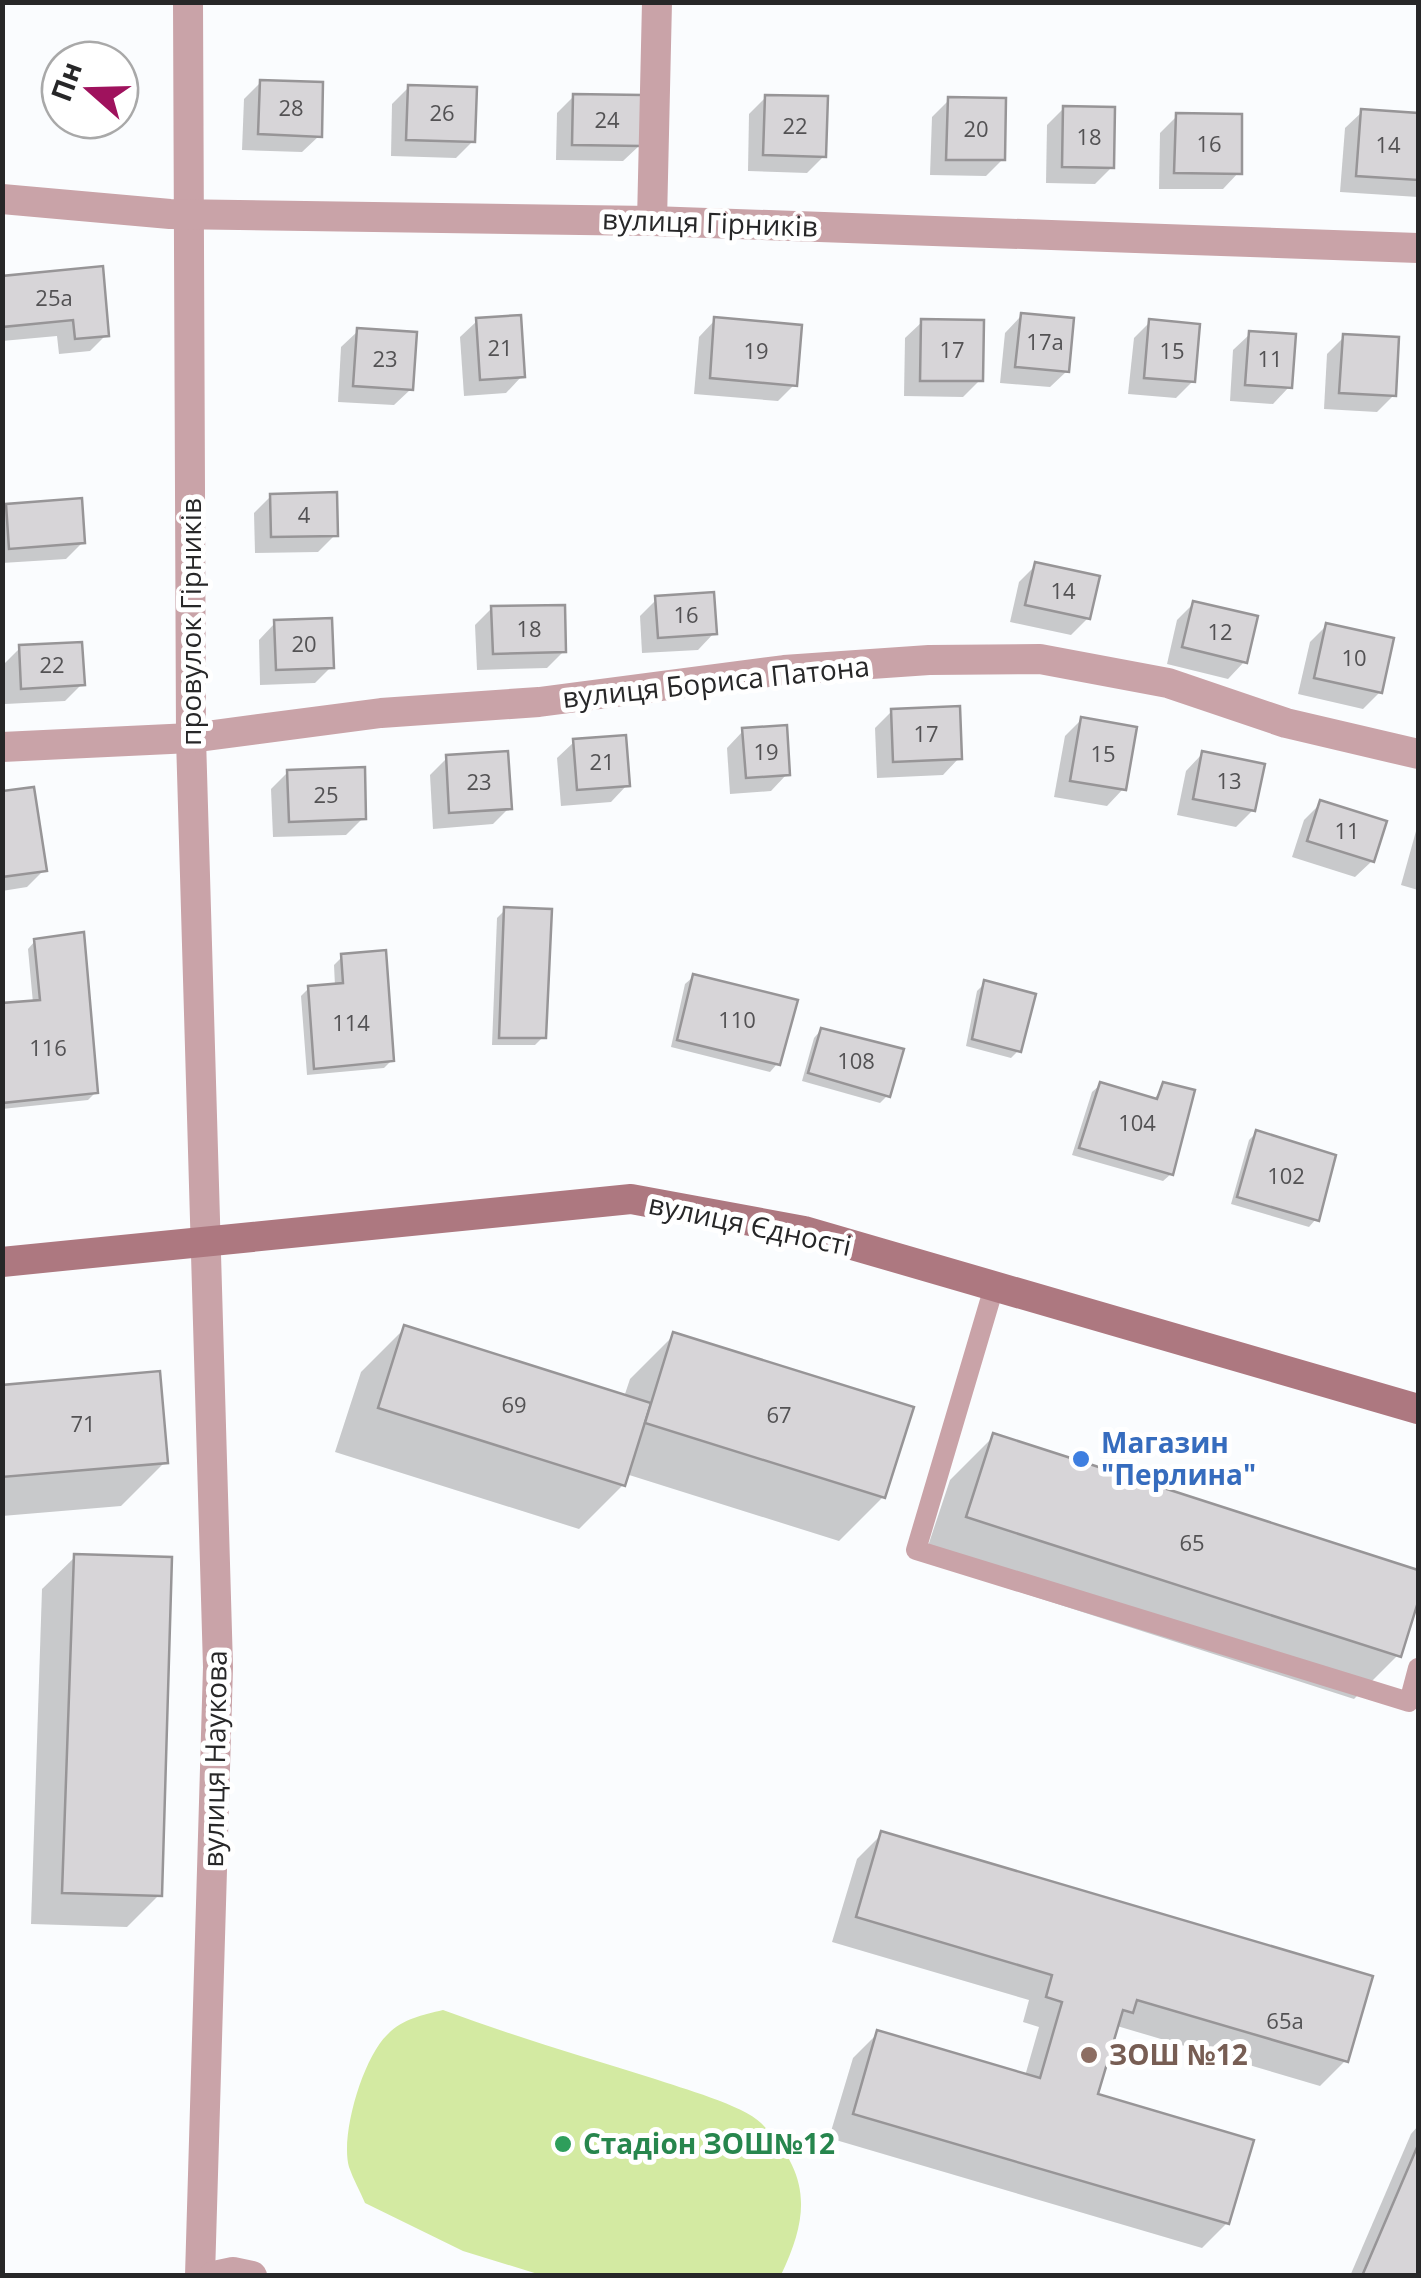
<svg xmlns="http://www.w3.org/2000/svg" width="1421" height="2278" font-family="'Open Sans',sans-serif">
  <rect width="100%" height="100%" fill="#fafcfe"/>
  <path fill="#d3eaa2" d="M 443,2010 C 513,2036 584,2057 655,2079 C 681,2088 743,2105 761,2123 C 811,2174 810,2214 781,2275 L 541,2275 L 463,2251 L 365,2203 C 360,2191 353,2179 349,2167 C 340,2135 363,2058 387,2035 C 402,2019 422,2015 443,2010 Z"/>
  <g fill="#0003">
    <polygon points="261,82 319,136 302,152 242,150 244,99"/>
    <polygon points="409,87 473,141 456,158 391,156 392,104"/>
    <polygon points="574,96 640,145 623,161 556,160 557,113"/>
    <polygon points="766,97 824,156 807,173 748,171 749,114"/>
    <polygon points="949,100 1003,159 986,176 930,175 932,117"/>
    <polygon points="1064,108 1112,167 1095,184 1046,183 1047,125"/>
    <polygon points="1362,112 1418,115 1418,197 1340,192 1345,128"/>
    <polygon points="1177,116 1239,172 1223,189 1159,189 1160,133"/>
    <polygon points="2,279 106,335 90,351 59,354 57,336 2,341"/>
    <polygon points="1021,316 1067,371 1050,387 1000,383 1005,333"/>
    <polygon points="715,320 794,385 778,401 694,394 699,337"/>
    <polygon points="477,321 522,376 506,393 464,396 460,337"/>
    <polygon points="922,322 980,380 963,397 904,396 905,338"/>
    <polygon points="1150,322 1193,381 1176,398 1128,394 1134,338"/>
    <polygon points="358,331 411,389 394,405 338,402 341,347"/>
    <polygon points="1250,334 1289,387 1273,404 1230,401 1233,350"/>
    <polygon points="1344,337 1394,395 1377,412 1324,409 1327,354"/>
    <polygon points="271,496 335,535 318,552 255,553 254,513"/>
    <polygon points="7,506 83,542 66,559 2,563 2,511"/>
    <polygon points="1036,565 1088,618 1071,635 1010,622 1019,582"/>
    <polygon points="657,599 714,633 698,650 642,653 640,616"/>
    <polygon points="1194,603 1244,662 1228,679 1167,664 1177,620"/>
    <polygon points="492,608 564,651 547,668 477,670 475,625"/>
    <polygon points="275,623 331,667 315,683 260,685 259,640"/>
    <polygon points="1327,625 1380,692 1363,709 1298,694 1310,642"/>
    <polygon points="20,648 82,684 65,701 5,704 3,665"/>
    <polygon points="892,711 959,758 943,775 877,778 875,728"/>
    <polygon points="1082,719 1123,789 1107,806 1054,797 1065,736"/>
    <polygon points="743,731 787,774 771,791 730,794 727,748"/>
    <polygon points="574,742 627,785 611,802 561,806 557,758"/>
    <polygon points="1202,754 1253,810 1236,827 1177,815 1186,771"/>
    <polygon points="447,758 509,808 493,824 433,829 430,775"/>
    <polygon points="288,772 363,818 346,835 273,837 271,789"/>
    <polygon points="2,794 44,870 27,887 2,891"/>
    <polygon points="1321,803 1372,861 1355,877 1292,857 1304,820"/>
    <polygon points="1418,824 1418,890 1401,885"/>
    <polygon points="505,910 543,1037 535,1045 492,1045 497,918"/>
    <polygon points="35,941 96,1092 88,1100 2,1109 2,1006 33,1003 28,949"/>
    <polygon points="342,957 392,1060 384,1068 307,1075 301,996 309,988 335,986 334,965"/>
    <polygon points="693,977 777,1064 770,1072 671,1047 685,984"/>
    <polygon points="985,983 1019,1050 1011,1058 966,1046 977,991"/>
    <polygon points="821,1030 888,1095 880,1103 802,1081 814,1038"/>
    <polygon points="1100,1085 1153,1101 1164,1085 1171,1174 1163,1181 1072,1155 1092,1092"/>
    <polygon points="1256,1133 1316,1219 1309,1227 1231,1204 1249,1140"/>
    <polygon points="405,1328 624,1397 630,1379 674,1335 883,1497 839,1541 626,1474 623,1485 579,1529 335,1452 361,1372"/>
    <polygon points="2,1388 165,1462 121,1506 2,1516"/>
    <polygon points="994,1436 1418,1573 1418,1594 1398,1655 1354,1699 923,1561 950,1480"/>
    <polygon points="75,1557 159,1895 127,1927 31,1924 42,1589"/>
    <polygon points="882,1834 1345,2061 1320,2086 1117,2026 1094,2096 1227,2223 1202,2248 829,2138 853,2058 878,2033 1025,2076 1039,2027 1023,2022 1029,2000 832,1942 857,1859"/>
    <polygon points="1418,2126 1418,2276 1350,2276 1411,2134"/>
  </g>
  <g fill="#d7d5d8" stroke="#979597" stroke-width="2.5">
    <polygon points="260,80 323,82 322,137 258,134"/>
    <polygon points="408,85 477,87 475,142 406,140"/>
    <polygon points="573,94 643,95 642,146 572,145"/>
    <polygon points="765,95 828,96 826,157 763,155"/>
    <polygon points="948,97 1006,98 1005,160 946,160"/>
    <polygon points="1063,106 1115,107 1114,168 1062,167"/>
    <polygon points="1361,109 1418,113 1418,180 1356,176"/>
    <polygon points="1176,113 1242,114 1242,174 1174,173"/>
    <polygon points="103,266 109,336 75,339 73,320 2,327 2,276"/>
    <polygon points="1021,313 1074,318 1069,372 1015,367"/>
    <polygon points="521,315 525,377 480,380 476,318"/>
    <polygon points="714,317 802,325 797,386 710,378"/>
    <polygon points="921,319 984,320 983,381 920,381"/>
    <polygon points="1149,319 1200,324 1195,382 1144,378"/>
    <polygon points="357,328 417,332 413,390 353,386"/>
    <polygon points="1249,331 1296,334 1292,388 1245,385"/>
    <polygon points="1343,334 1399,337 1396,396 1339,393"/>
    <polygon points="337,492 338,536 271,537 270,494"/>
    <polygon points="82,498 85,543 9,549 6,504"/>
    <polygon points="1035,562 1100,576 1090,619 1025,605"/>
    <polygon points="714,592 717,634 658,638 655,596"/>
    <polygon points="1193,601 1258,616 1247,663 1182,647"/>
    <polygon points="565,605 566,652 493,654 491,606"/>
    <polygon points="332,618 334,668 276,670 274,620"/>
    <polygon points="1326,623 1394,638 1382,693 1314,678"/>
    <polygon points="82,642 85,685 21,689 19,645"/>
    <polygon points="960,706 962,759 893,762 891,709"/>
    <polygon points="1081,717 1137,727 1126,790 1070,781"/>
    <polygon points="787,725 790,775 746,778 742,728"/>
    <polygon points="626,735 630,786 577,790 573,739"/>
    <polygon points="508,751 512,809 449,813 446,755"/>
    <polygon points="1202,751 1265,764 1255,811 1193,799"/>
    <polygon points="365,767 366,819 289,822 287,770"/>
    <polygon points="34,787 47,871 2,877 2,791"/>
    <polygon points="1320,800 1387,821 1374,862 1307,841"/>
    <polygon points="504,907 552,909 546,1038 499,1038"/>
    <polygon points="84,932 98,1093 2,1103 2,1003 40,1000 34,939"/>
    <polygon points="386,950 394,1061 314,1069 308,986 343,983 341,954"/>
    <polygon points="693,974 798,1000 780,1065 677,1040"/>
    <polygon points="984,980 1036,994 1021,1052 972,1039"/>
    <polygon points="821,1028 904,1049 890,1097 808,1073"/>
    <polygon points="1100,1082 1157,1099 1163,1082 1195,1090 1173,1175 1079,1148"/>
    <polygon points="1256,1130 1336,1155 1319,1221 1237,1197"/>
    <polygon points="404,1325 651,1403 625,1486 378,1408"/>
    <polygon points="673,1332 914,1407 885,1498 645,1423"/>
    <polygon points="160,1371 168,1463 2,1477 2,1385"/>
    <polygon points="993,1433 1418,1570 1418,1602 1401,1657 966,1517"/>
    <polygon points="74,1554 172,1557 162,1896 62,1893"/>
    <polygon points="881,1831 1373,1976 1348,2062 1137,2000 1133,2013 1123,2010 1098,2094 1254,2140 1229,2224 853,2114 877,2030 1040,2078 1062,2002 1046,1997 1052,1975 856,1917"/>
    <polygon points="1418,2145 1418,2276 1362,2276"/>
  </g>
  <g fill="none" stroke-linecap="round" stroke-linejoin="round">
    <polyline stroke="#c9a3a8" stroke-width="20" points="994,1287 916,1550 1409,1702 1418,1668"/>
    <g stroke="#c9a3a8" stroke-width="30">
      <polyline points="188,2 191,738 218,1667 200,2276"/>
      <polyline points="2,199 170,214 652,221 1418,248"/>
      <polyline points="652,221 657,2"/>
      <polyline points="2,747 191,738 381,713 539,702 784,670 929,660 1040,659 1168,683 1286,723 1418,754"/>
      <polyline points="214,2276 233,2272 252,2276"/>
    </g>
    <polyline stroke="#ad7880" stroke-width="30" points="2,1262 631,1199 804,1231 1418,1409"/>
  </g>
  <circle fill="#3f7fe0" stroke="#fff" stroke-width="4" cx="1081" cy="1459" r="10"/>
  <circle fill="#8d6e63" stroke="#fff" stroke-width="4" cx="1089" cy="2055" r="10"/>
  <circle fill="#2e9e5b" stroke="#fff" stroke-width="4" cx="563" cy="2144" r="10"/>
  <g text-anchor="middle" stroke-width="10" stroke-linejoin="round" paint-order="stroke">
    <g font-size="22" fill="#535254">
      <text x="291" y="116">28</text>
      <text x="442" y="121">26</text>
      <text x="607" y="128">24</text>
      <text x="795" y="134">22</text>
      <text x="976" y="137">20</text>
      <text x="1089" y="145">18</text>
      <text x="1209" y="152">16</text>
      <text x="1388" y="153">14</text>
      <text x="54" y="306">25а</text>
      <text x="1045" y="350">17а</text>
      <text x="500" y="356">21</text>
      <text x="952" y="358">17</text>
      <text x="756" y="359">19</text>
      <text x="1172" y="359">15</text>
      <text x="385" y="367">23</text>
      <text x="1270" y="367">11</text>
      <text x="304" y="523">4</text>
      <text x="1063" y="599">14</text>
      <text x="686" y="623">16</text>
      <text x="529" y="637">18</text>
      <text x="1220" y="640">12</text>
      <text x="304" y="652">20</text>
      <text x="1354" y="666">10</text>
      <text x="52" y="673">22</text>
      <text x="926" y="742">17</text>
      <text x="766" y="760">19</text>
      <text x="1103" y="762">15</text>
      <text x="602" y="770">21</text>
      <text x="1229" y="789">13</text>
      <text x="479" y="790">23</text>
      <text x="326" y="803">25</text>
      <text x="1347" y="839">11</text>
      <text x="737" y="1028">110</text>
      <text x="351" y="1031">114</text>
      <text x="48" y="1056">116</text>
      <text x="856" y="1069">108</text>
      <text x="1137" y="1131">104</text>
      <text x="1286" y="1184">102</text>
      <text x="514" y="1413">69</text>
      <text x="779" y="1423">67</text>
      <text x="83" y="1432">71</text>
      <text x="1192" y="1551">65</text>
      <text x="1285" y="2029">65а</text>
    </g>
    <g font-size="28" fill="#272728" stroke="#fff">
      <text transform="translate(710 223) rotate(2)" y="10">вулиця Гірників</text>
      <text transform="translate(191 622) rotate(-90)" y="10">провулок Гірників</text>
      <text transform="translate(716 682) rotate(-6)" y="10">вулиця Бориса Патона</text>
      <text transform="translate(750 1225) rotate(12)" y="10">вулиця Єдності</text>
      <text transform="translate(215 1759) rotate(-89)" y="10">вулиця Наукова</text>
    </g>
    <g font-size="28" font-weight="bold" fill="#366cbe" stroke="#fff" text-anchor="start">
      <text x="1101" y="1453">Магазин<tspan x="1101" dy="32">"Перлина"</tspan></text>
    </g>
    <g font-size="28" font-weight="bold" fill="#785e54" stroke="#fff" text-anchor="start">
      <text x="1109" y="2065">ЗОШ №12</text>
    </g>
    <g font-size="28" font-weight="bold" fill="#27864d" stroke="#fff" text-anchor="start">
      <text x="583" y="2154">Стадіон ЗОШ№12</text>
    </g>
  </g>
  <rect width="1421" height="2278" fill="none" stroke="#272728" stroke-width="10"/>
  <g transform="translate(90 90) rotate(290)"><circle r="48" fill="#ffffff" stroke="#a9a9a9" stroke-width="2.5"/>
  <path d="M0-8L18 38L0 25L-18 38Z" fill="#9f125d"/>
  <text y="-15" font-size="28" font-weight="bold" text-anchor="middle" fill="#272728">Пн</text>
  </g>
</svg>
